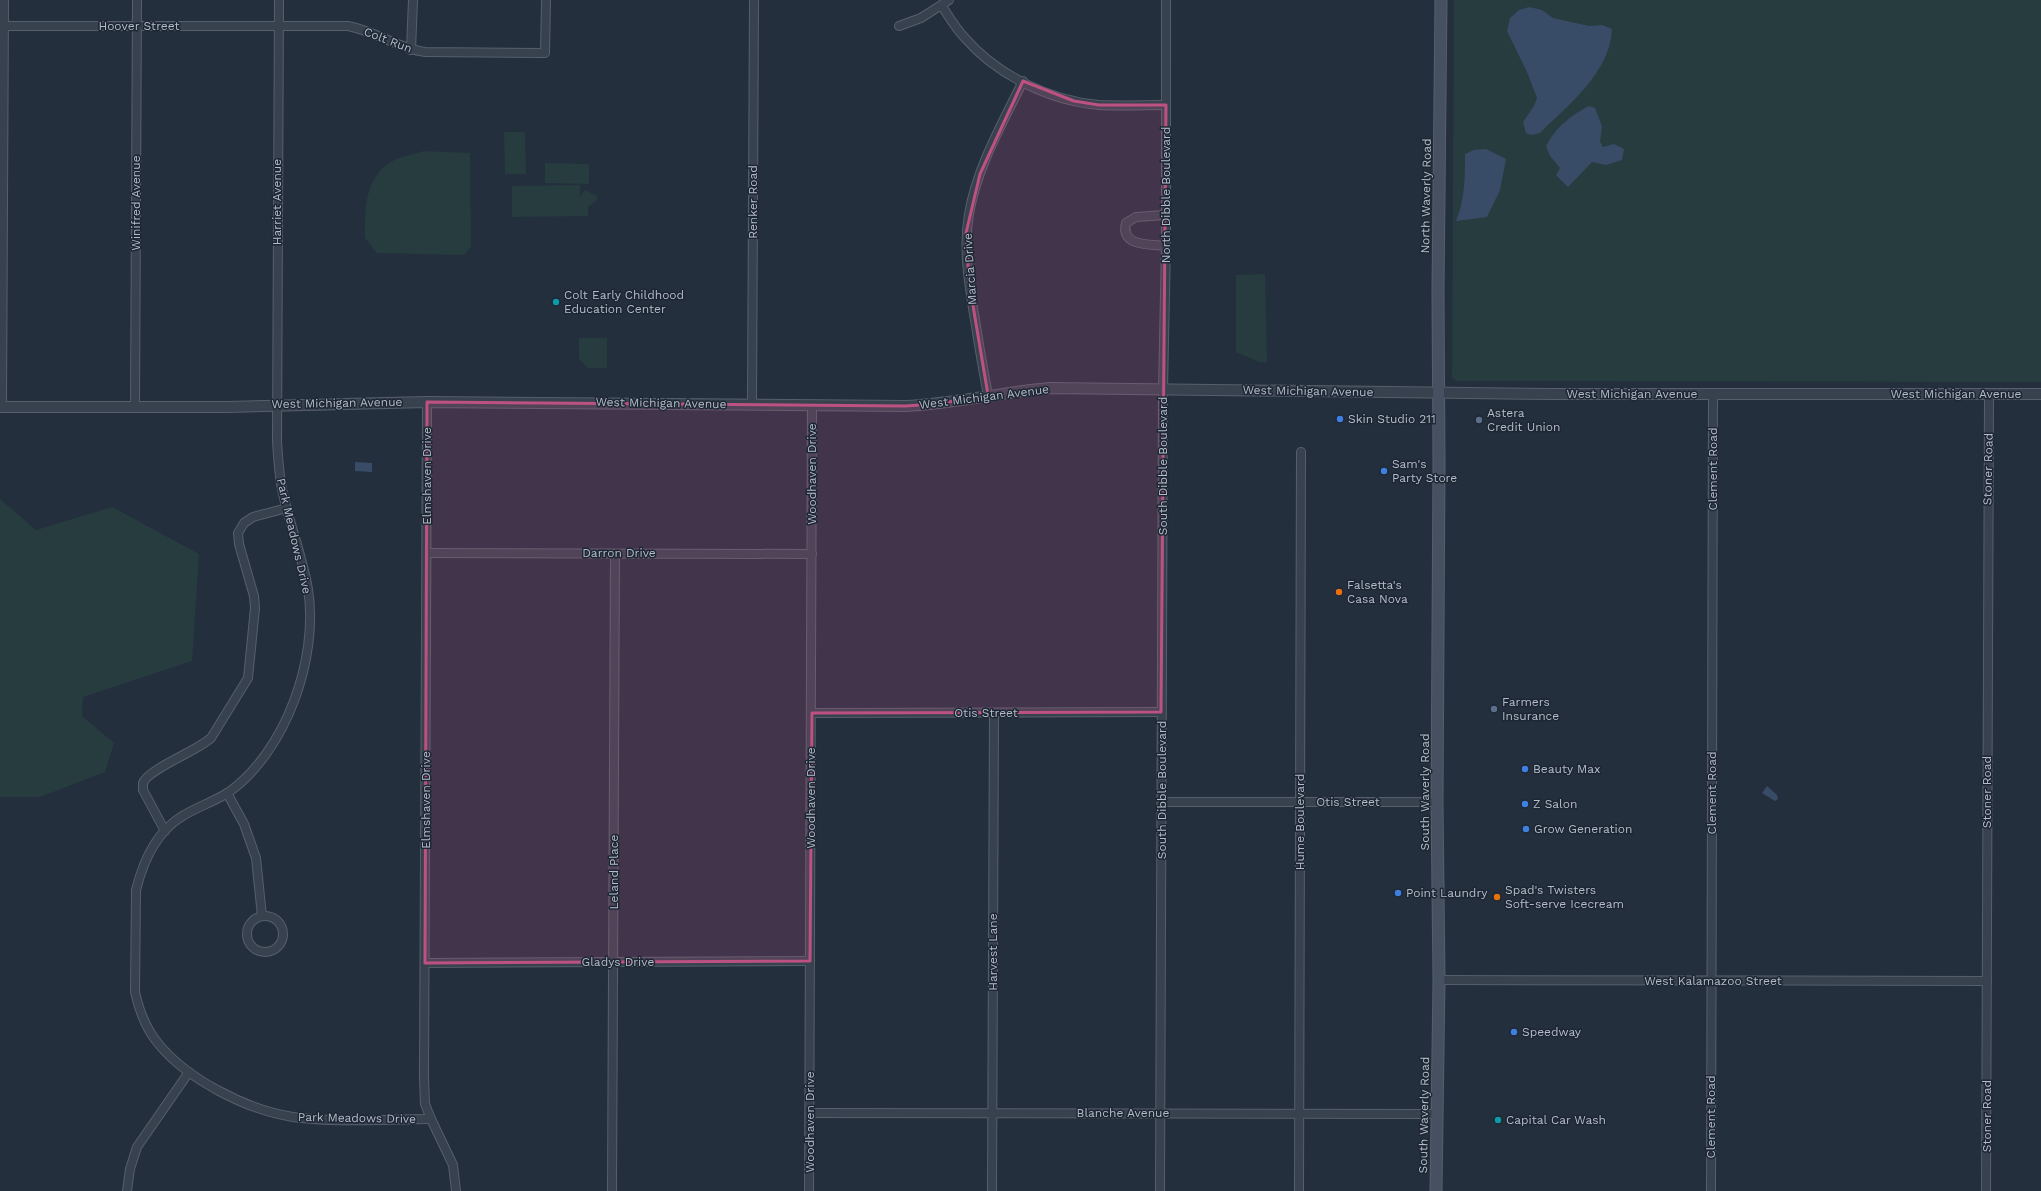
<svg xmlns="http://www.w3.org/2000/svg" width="2041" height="1191" font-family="'Work Sans',sans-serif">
  <rect width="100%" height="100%" fill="#242f3e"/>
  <g fill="#263c3f">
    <polygon points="1454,0 2041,0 2041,382 1457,381 1452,378"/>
    <polygon points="504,132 525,132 526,174 505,174"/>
    <path d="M 424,151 L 470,153 L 471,247 L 464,255 L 377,253 L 365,238 C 365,211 364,180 389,163 C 398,157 414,154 424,151 Z"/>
    <polygon points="545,163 589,164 589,184 545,183"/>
    <polygon points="580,185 580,197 585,190 597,196 597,200 588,207 588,216 512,217 512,186"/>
    <polygon points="1265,274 1267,362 1259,362 1236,352 1236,275"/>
    <polygon points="579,338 607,338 607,368 588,368 579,359"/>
    <polygon points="0,499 36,530 112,507 199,554 192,661 83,697 82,716 114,743 105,772 40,797 0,797"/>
  </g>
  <g fill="#394c67">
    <path d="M 1529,7 L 1542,10 L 1553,18 L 1589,26 L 1602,25 L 1612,29 C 1610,73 1569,104 1540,133 L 1531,135 L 1526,133 L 1523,122 L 1534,106 L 1537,98 L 1527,72 L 1507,31 L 1510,18 L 1519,10 Z"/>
    <path d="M 1589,106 L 1595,108 L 1602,126 L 1600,142 L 1603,147 L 1614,144 L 1624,149 L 1622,160 L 1606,165 L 1592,162 L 1568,187 L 1556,175 L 1560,168 L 1550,156 L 1546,146 C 1557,126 1569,117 1589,106 Z"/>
    <path d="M 1486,149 L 1506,159 L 1500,190 L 1487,217 L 1456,221 C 1465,200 1465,177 1465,154 L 1474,150 Z"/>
    <polygon points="355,462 372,463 372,472 355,471"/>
    <polygon points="1767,786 1777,795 1778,799 1775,801 1762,793"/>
  </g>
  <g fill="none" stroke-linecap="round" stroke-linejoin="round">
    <defs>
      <g id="minor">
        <path d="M 279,0 L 277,441 C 278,457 279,474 282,489 C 289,523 302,555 308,589 C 319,658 286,751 229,792 C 214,802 196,807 181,817 C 155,833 143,862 136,890 L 135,992 C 139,1010 145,1027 157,1042 C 186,1079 247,1110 293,1117 C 338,1123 385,1119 431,1119"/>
        <path d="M 942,6 C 949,17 956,29 965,38 C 997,75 1050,101 1099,105 C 1121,106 1144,105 1166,105"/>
        <path d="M 0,26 L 348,26 C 375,31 398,48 425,52 L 545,53 L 546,0"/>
        <polyline points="899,26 921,18 949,0"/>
        <polyline points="411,50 413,0"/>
        <path d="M 1165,215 L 1136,217 L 1126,223 C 1120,247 1150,244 1166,246"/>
        <path d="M 988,395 C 983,370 979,345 975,320 C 969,285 963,249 969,214 C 977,167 1002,124 1023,81"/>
        <polyline points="427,402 424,1077 425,1104 431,1119 453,1165 456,1191"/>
        <polyline points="752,405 754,0"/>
        <polyline points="135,406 137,0"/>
        <polyline points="2,407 4,0"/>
        <polyline points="427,553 812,554"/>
        <polyline points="812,713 1161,712"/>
        <polyline points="227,793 244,824 256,858 262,916"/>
        <polyline points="1162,802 1437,802"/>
        <path d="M 165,831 L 143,790 L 143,783 C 148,769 197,751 211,738 L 248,678 L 255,608 L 254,596 L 239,544 L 238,533 L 244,523 L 253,517 L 287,508"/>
        <circle cx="265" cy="934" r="18"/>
        <polyline points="425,963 810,961"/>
        <polyline points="1439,980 1987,981"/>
        <polyline points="810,1113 1436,1114"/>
        <polyline points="127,1191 130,1169 137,1147 189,1072"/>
        <polyline points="612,1191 615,554"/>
        <polyline points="809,1191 812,405"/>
        <polyline points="992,1191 994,713"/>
        <polyline points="1160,1191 1163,389 1166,246 1166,0"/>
        <polyline points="1299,1191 1301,452"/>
        <polyline points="1711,1191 1713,394"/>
        <polyline points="1986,1191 1989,394"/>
      </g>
      <path id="tertiary" d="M 0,407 L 227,407 L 427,402 L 905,406 C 954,404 1002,392 1050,388 L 1553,394 L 2041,394"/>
      <polyline id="secondary" points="1436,1191 1439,980 1437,802 1439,465 1438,291 1441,0"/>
    </defs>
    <use href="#minor" stroke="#565f6c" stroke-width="10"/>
    <use href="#tertiary" stroke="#565f6c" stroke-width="12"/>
    <use href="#secondary" stroke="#565f6c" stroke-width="13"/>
    <use href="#minor" stroke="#38414e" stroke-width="8"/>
    <use href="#tertiary" stroke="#38414e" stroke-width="10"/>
    <use href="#secondary" stroke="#465061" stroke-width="11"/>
  </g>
  <path fill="#bd5182" fill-opacity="0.2" stroke="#bd5182" stroke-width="3" stroke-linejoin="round" d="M 1023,81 L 1074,101 L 1099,105 L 1166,105 L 1161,712 L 812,713 L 810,961 L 425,963 L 427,402 L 905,406 L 937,404 L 988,395 L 969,282 L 966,233 L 980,174 Z"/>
  <g fill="#0f9aa8" stroke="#1d2633" stroke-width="1.5">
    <circle cx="556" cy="302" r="4"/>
    <circle cx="1498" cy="1120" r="4"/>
  </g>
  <g fill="#3f7fe0" stroke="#1d2633" stroke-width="1.5">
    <circle cx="1340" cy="419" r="4"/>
    <circle cx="1384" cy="471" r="4"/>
    <circle cx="1525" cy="769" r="4"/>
    <circle cx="1525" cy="804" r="4"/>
    <circle cx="1526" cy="829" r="4"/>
    <circle cx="1398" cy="893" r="4"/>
    <circle cx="1514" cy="1032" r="4"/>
  </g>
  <g fill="#5c6f8a" stroke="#1d2633" stroke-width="1.5">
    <circle cx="1479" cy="420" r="4"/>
    <circle cx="1494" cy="709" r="4"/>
  </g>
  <g fill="#e8710a" stroke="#1d2633" stroke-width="1.5">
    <circle cx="1339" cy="592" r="4"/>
    <circle cx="1497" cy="897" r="4"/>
  </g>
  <g text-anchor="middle" stroke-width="3" stroke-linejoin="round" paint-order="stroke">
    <g font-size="12" fill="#b4bcc9" stroke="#1d2633">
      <text x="139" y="30">Hoover Street</text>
      <text transform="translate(388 40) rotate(21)" y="4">Colt Run</text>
      <text transform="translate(1166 195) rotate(-90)" y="4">North Dibble Boulevard</text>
      <text transform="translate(1426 196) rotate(-89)" y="4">North Waverly Road</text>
      <text transform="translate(277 202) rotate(-90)" y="4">Harriet Avenue</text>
      <text transform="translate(753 202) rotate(-90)" y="4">Renker Road</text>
      <text transform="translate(136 203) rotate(-90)" y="4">Winifred Avenue</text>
      <text transform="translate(970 269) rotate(-94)" y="4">Marcia Drive</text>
      <text transform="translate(1308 391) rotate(1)" y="4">West Michigan Avenue</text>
      <text x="1632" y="398">West Michigan Avenue</text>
      <text x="1956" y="398">West Michigan Avenue</text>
      <text transform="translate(984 397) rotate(-7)" y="4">West Michigan Avenue</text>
      <text transform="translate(337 403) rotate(-1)" y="4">West Michigan Avenue</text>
      <text transform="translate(661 403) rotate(1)" y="4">West Michigan Avenue</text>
      <text transform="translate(1163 466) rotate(-90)" y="4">South Dibble Boulevard</text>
      <text transform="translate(1713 469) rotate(-90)" y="4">Clement Road</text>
      <text transform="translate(1988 469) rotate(-89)" y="4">Stoner Road</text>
      <text transform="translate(812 474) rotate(-90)" y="4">Woodhaven Drive</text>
      <text transform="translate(427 476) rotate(-90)" y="4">Elmshaven Drive</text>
      <text transform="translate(294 536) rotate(77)" y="4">Park Meadows Drive</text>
      <text x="619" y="557">Darron Drive</text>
      <text x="986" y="717">Otis Street</text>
      <text transform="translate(1162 790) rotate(-90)" y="4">South Dibble Boulevard</text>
      <text transform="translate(1425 792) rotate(-90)" y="4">South Waverly Road</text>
      <text transform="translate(1987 792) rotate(-90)" y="4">Stoner Road</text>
      <text transform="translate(1712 793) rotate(-90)" y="4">Clement Road</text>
      <text transform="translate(811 798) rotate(-90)" y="4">Woodhaven Drive</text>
      <text transform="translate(426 800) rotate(-90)" y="4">Elmshaven Drive</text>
      <text x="1348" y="806">Otis Street</text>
      <text transform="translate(1300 822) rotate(-90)" y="4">Hume Boulevard</text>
      <text transform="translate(614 872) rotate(-90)" y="4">Leland Place</text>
      <text transform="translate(993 952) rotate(-90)" y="4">Harvest Lane</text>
      <text x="618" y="966">Gladys Drive</text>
      <text x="1713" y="985">West Kalamazoo Street</text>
      <text x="1123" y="1117">Blanche Avenue</text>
      <text transform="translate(1424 1115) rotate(-89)" y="4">South Waverly Road</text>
      <text transform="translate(1987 1116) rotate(-90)" y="4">Stoner Road</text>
      <text transform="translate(1711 1117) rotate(-90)" y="4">Clement Road</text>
      <text transform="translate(357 1118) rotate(1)" y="4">Park Meadows Drive</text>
      <text transform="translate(810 1122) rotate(-90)" y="4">Woodhaven Drive</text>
    </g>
    <g font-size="12" fill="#b4bcc9" stroke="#1d2633" text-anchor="start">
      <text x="564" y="299">Colt Early Childhood<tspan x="564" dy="14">Education Center</tspan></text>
      <text x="1487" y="417">Astera<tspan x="1487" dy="14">Credit Union</tspan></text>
      <text x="1348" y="423">Skin Studio 211</text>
      <text x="1392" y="468">Sam's<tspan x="1392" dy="14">Party Store</tspan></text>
      <text x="1347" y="589">Falsetta's<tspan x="1347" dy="14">Casa Nova</tspan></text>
      <text x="1502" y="706">Farmers<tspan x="1502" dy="14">Insurance</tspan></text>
      <text x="1533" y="773">Beauty Max</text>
      <text x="1533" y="808">Z Salon</text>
      <text x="1534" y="833">Grow Generation</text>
      <text x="1505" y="894">Spad's Twisters<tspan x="1505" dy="14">Soft-serve Icecream</tspan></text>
      <text x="1406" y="897">Point Laundry</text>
      <text x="1522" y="1036">Speedway</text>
      <text x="1506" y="1124">Capital Car Wash</text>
    </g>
  </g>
</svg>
